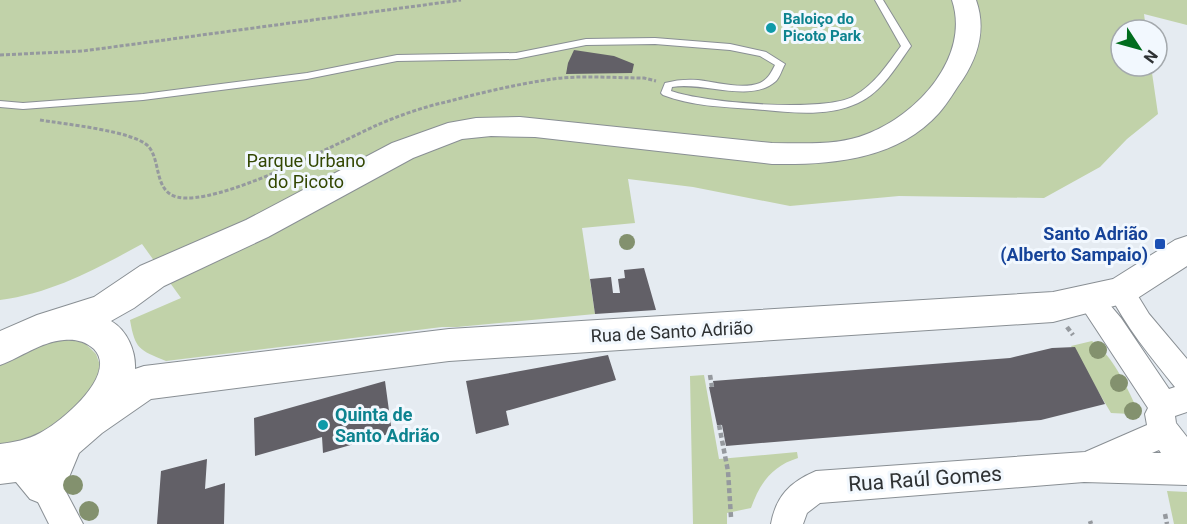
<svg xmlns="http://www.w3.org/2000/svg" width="1187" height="524" font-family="Roboto,sans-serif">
  <rect width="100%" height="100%" fill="#e5ebf1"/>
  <g fill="#c1d2a9">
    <path d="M 0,0 L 1187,0 L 1187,25 L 1144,14 L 1146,30 L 1121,30 L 1121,66 L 1151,66 L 1158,114 L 1127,139 L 1100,167 L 1044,198 L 899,196 L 790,206 L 693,187 L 628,179 L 635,223 L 582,228 L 595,314 L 457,327 L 442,327 L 166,361 C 139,350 135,349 130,320 L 181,298 L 142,244 C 96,269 53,293 0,300 Z"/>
    <polygon points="72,339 86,344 96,354 100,365 98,380 64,427 0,449 0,363 34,344"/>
    <path d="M 1092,341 C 1112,355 1126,385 1136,407 L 1131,414 L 1111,413 L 1071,346 Z"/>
    <path d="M 704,375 L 719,459 L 797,452 L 798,458 C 772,466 760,483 751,508 L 727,513 L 727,524 L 693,524 L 690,376 Z"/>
    <polygon points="1167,491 1187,492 1187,524 1174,524"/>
  </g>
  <g fill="#626067">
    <polygon points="574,50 614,56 634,64 632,73 566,74 568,63"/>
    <polygon points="644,268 656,310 595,314 590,279 611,277 613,293 620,293 618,279 625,278 624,270"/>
    <polygon points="1075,347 1105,404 1041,420 726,446 722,425 717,425 709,387 714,387 713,381 1010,358 1052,348"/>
    <polygon points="608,355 616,380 506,411 509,425 476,434 466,381"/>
    <polygon points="385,381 392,433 323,453 322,437 255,456 254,418"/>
    <polygon points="207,459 205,489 225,483 224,524 157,524 161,471"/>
  </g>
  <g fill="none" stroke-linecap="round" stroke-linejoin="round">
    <defs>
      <path id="lane" d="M 875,0 L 883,0 L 911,46 C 896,67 882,92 858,103 C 826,118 787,112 753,109 C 722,107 692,106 663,95 L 661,93 L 665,83 C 676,80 686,79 698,80 C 716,82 742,90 760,83 C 768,79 771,73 775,65 L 760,56 L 730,50 L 655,44 L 586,45 L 516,59 L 397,61 L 307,79 L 143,100 L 23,109 L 0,107 L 0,101 L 23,103 L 143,94 L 307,73 L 397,55 L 516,53 L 586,39 L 655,38 L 730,44 L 766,52 L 785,64 C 782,69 780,77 776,81 C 751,104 703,81 672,87 L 671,91 C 704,103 825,113 854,96 C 875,84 887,65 901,46 Z"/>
      <g id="street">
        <path d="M 1121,280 L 1130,283 L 1149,314 L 1187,359 L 1187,412 L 1175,416 L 1176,423 L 1187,437 L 1187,485 L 1084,482 L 820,503 L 807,513 L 803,524 L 771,524 C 776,496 790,482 816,471 L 1085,452 L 1147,425 L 1145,414 L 1148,408 L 1077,300 L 1081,292 L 1090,289 L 1099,292 L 1121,318 L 1169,389 L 1175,387 C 1150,356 1126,327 1108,291 L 1112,283 ZM 1159,450 L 1161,453 L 1152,453 Z"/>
        <polygon points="45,468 56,473 83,524 49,524 29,484 34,473"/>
      </g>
      <path id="secondary" d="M 952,0 L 976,0 C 986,28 979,54 963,79 C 955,90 948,103 939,113 C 897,160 831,165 772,164 L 535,137 L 491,136 L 462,139 L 413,158 L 268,237 L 164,286 L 134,308 L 111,321 C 127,330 136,351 135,369 L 144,366 L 449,329 L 1053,292 L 1113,279 L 1175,240 L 1187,236 L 1187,266 L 1133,301 L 1053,322 L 449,361 L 151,399 L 102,433 L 79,453 L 60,499 L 45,505 L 30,499 L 16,482 L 0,484 L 0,444 C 14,442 27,440 40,433 C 60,423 119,375 94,349 C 85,341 75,339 64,340 C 40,342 22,357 0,365 L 0,331 L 37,315 L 94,297 L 140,266 L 246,220 L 392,143 L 448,123 L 476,118 L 520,117 L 772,143 C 803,143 838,146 867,134 C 917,115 971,57 952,0 Z"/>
    </defs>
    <use href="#lane" stroke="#898f94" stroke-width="2"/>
    <use href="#street" stroke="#898f94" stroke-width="2"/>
    <use href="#secondary" stroke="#898f94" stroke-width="2"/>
    <g stroke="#95999e" stroke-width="3" stroke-dasharray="4 2" stroke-linecap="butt">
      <polyline points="0,55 83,51 461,0"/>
      <path d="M 40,120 C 63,124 136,131 149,147 C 161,162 154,191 177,197 C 217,207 336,144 377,125 C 398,116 423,107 446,102 C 480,93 517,84 553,79 C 582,75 614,78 644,78 L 656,81"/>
    </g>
    <g stroke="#95999e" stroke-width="4.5" stroke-dasharray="5 3" stroke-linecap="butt">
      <polyline points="1067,327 1073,335"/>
      <polyline points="710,375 712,387"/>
      <polyline points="719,425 728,471 731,517"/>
      <polyline points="1165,514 1167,524"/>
      <polyline points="1090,521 1091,524"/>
    </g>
    <use href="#lane" fill="#fff" fill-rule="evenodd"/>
    <use href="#street" fill="#fff" fill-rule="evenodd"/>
    <use href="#secondary" fill="#fff" fill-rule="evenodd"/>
  </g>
  <g fill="#83916e">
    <circle cx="627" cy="242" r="8"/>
    <circle cx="1098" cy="350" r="9"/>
    <circle cx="1119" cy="383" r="9"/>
    <circle cx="1133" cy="411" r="9"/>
    <circle cx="73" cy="485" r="10"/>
    <circle cx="89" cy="511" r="10"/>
  </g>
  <g fill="#0f9aa8" stroke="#f2f8fe" stroke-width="2">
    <circle cx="771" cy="28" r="6"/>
    <circle cx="323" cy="425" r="6"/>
  </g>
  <rect fill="#1a4fb4" stroke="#f2f8fe" stroke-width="2" x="1154" y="238" width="12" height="12" rx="3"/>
  <g text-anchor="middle" stroke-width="6" stroke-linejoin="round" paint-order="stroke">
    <g font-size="15" font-weight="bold" fill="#0d838f" stroke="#f2f8fe" text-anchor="start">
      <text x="783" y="24">Baloiço do<tspan x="783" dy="17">Picoto Park</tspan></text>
    </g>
    <g font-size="18" fill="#334703" stroke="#f2f8fe">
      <text x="306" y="167">Parque Urbano<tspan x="306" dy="21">do Picoto</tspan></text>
    </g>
    <g font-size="18" font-weight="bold" fill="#164399" stroke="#f2f8fe" text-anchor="end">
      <text x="1148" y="240">Santo Adrião<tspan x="1148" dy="21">(Alberto Sampaio)</tspan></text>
    </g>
    <g font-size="18" fill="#2f3234" stroke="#f2f8fe">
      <text transform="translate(672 332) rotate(-3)" y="6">Rua de Santo Adrião</text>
    </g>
    <g font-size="18" font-weight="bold" fill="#0d838f" stroke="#f2f8fe" text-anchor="start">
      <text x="335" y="421">Quinta de<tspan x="335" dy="21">Santo Adrião</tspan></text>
    </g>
    <g font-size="21" fill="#2f3234" stroke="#f2f8fe">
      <text transform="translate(925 479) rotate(-4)" y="7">Rua Raúl Gomes</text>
    </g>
  </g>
  <g transform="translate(1139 48) rotate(126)"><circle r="28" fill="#f2f8fe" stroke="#a4a9ad" stroke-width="1.5"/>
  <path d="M0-4.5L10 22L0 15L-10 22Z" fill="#016d1e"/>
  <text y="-9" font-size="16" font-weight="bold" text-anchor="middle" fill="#2f3234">N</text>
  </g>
</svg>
